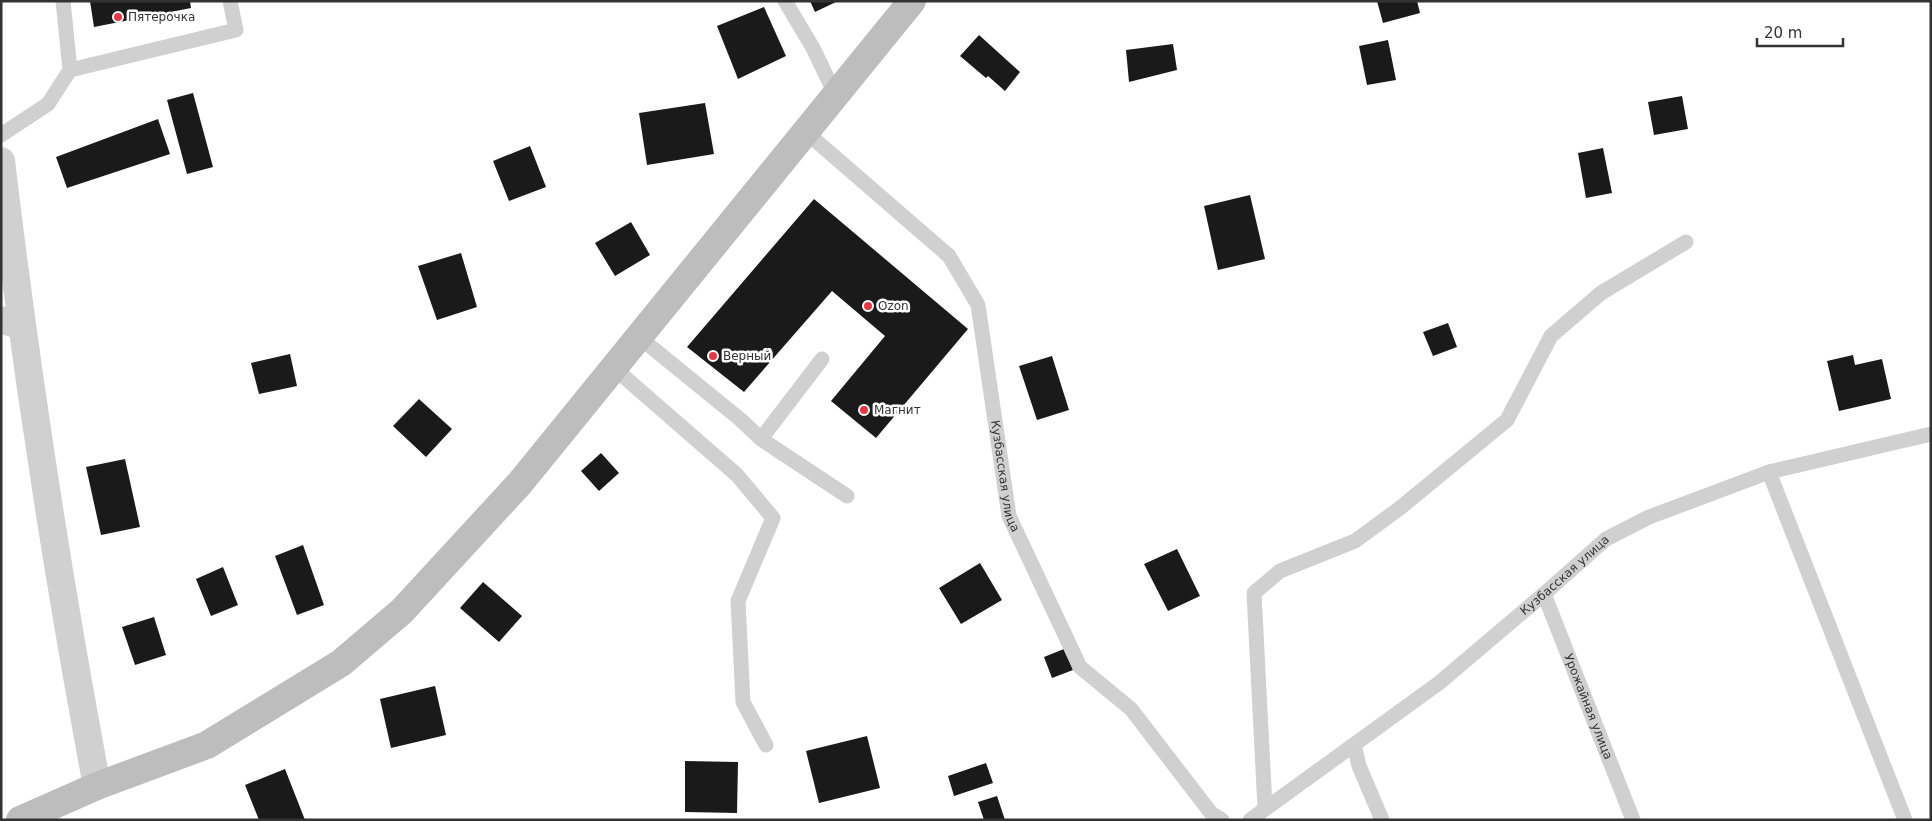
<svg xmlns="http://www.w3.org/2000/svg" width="1932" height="821" font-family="'DejaVu Sans',sans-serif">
  <rect width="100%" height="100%" fill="#fff"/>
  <g fill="#1a1a1a">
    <polygon points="90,1 190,1 191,8 94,27"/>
    <polygon points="810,1 838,1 815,12"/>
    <polygon points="1377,1 1417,1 1420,13 1383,23"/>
    <polygon points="764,7 786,56 738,79 717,26"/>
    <polygon points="979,35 1020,72 1005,91 988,76 986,78 960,56"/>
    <polygon points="1388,40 1396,80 1367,85 1359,46"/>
    <polygon points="1173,44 1177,70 1129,82 1126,50"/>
    <polygon points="193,93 213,167 187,174 167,100"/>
    <polygon points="1682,96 1688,129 1654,135 1648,102"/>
    <polygon points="705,103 714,154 647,165 639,113"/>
    <polygon points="158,119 170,154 67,188 56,157"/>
    <polygon points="530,146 546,187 509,201 493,161"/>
    <polygon points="1603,148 1612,193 1586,198 1578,153"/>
    <polygon points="1250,195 1265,259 1218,270 1204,206"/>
    <polygon points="814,199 968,329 876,438 831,401 885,336 832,291 744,392 687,347"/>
    <polygon points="631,222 650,255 615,276 595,243"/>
    <polygon points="461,253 477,307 437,320 418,266"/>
    <polygon points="1448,323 1457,347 1433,356 1423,332"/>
    <polygon points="290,354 297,386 259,394 251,363"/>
    <polygon points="1853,355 1855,365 1882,359 1891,399 1839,411 1827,361"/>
    <polygon points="1052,356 1069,410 1037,420 1019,366"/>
    <polygon points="419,399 452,429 426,457 393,426"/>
    <polygon points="601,453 619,473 599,491 581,471"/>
    <polygon points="125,459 140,527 101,535 86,467"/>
    <polygon points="303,545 324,605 297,615 275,556"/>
    <polygon points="1177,549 1200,596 1168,611 1144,564"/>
    <polygon points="980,563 1002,600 961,624 939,588"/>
    <polygon points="223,567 238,605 211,616 196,579"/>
    <polygon points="483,582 522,616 499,642 460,608"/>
    <polygon points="154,617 166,655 135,665 122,627"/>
    <polygon points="1064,649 1073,670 1052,678 1044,657"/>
    <polygon points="435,686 446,735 391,748 380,699"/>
    <polygon points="867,736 880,788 819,803 806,751"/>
    <polygon points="685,761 738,762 737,813 685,812"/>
    <polygon points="986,763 993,783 954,796 948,776"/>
    <polygon points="285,769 305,820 259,820 245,785"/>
    <polygon points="997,796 1005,820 984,820 978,802"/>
  </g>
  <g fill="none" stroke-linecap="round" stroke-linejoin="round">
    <g stroke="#d0d0d0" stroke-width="15">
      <polyline points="785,1 813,48 836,96"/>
      <polyline points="70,70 236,30 230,1"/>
      <path id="s1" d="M 807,133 L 949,256 L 978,305 L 1009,516 L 1080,667 L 1131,709 L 1211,813 L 1222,820"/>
      <polyline points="1,135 48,104 70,70 63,1"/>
      <polyline points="639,337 741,420 761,439 847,496"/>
      <polyline points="614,368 737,475 773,518 738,601 743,702 766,745"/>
      <polyline points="761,439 822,359"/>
      <polyline points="1769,472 1905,820"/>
      <path id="s2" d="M 1544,594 L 1633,820"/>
      <polyline points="1354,745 1359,766 1382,820"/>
      <polyline points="1265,808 1254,593 1280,571 1355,541 1400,508 1507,420 1551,336 1601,293 1686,242"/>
      <path id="s3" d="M 1250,820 L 1439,683 L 1544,594 L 1606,539 L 1649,517 L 1769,472 L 1931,434"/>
    </g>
    <polyline stroke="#d0d0d0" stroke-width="28" points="1,320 21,325"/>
    <path stroke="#d0d0d0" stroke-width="28" d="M 1,161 C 26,370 58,579 97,786"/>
    <polyline stroke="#bdbdbd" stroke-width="28" points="20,820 97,786 207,745 341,663 402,611 520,483 912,1"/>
  </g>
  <g fill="#e63946" stroke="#fff" stroke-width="2">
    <circle cx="118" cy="17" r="5"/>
    <circle cx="868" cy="306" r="5"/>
    <circle cx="713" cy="356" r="5"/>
    <circle cx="864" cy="410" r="5"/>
  </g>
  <g text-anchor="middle" stroke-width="5" stroke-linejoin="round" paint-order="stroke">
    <g font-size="12" fill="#333" stroke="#fff" text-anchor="start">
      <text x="128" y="21">Пятерочка</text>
      <text x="878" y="310">Ozon</text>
      <text x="723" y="360">Верный</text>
      <text x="874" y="414">Магнит</text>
    </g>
    <g font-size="12" fill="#333" stroke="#fff">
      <text dy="4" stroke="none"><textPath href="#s1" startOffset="418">Кузбасская улица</textPath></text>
      <text dy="4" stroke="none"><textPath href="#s3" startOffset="399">Кузбасская улица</textPath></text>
      <text dy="4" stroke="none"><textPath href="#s2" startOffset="121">Урожайная улица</textPath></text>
    </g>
  </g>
  <rect width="1932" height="821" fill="none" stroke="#333333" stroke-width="5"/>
  <path d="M1757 38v8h86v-8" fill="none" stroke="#333333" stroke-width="2.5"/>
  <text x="1764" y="38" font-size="15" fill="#333333" stroke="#ffffff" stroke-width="4" paint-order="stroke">20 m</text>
</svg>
